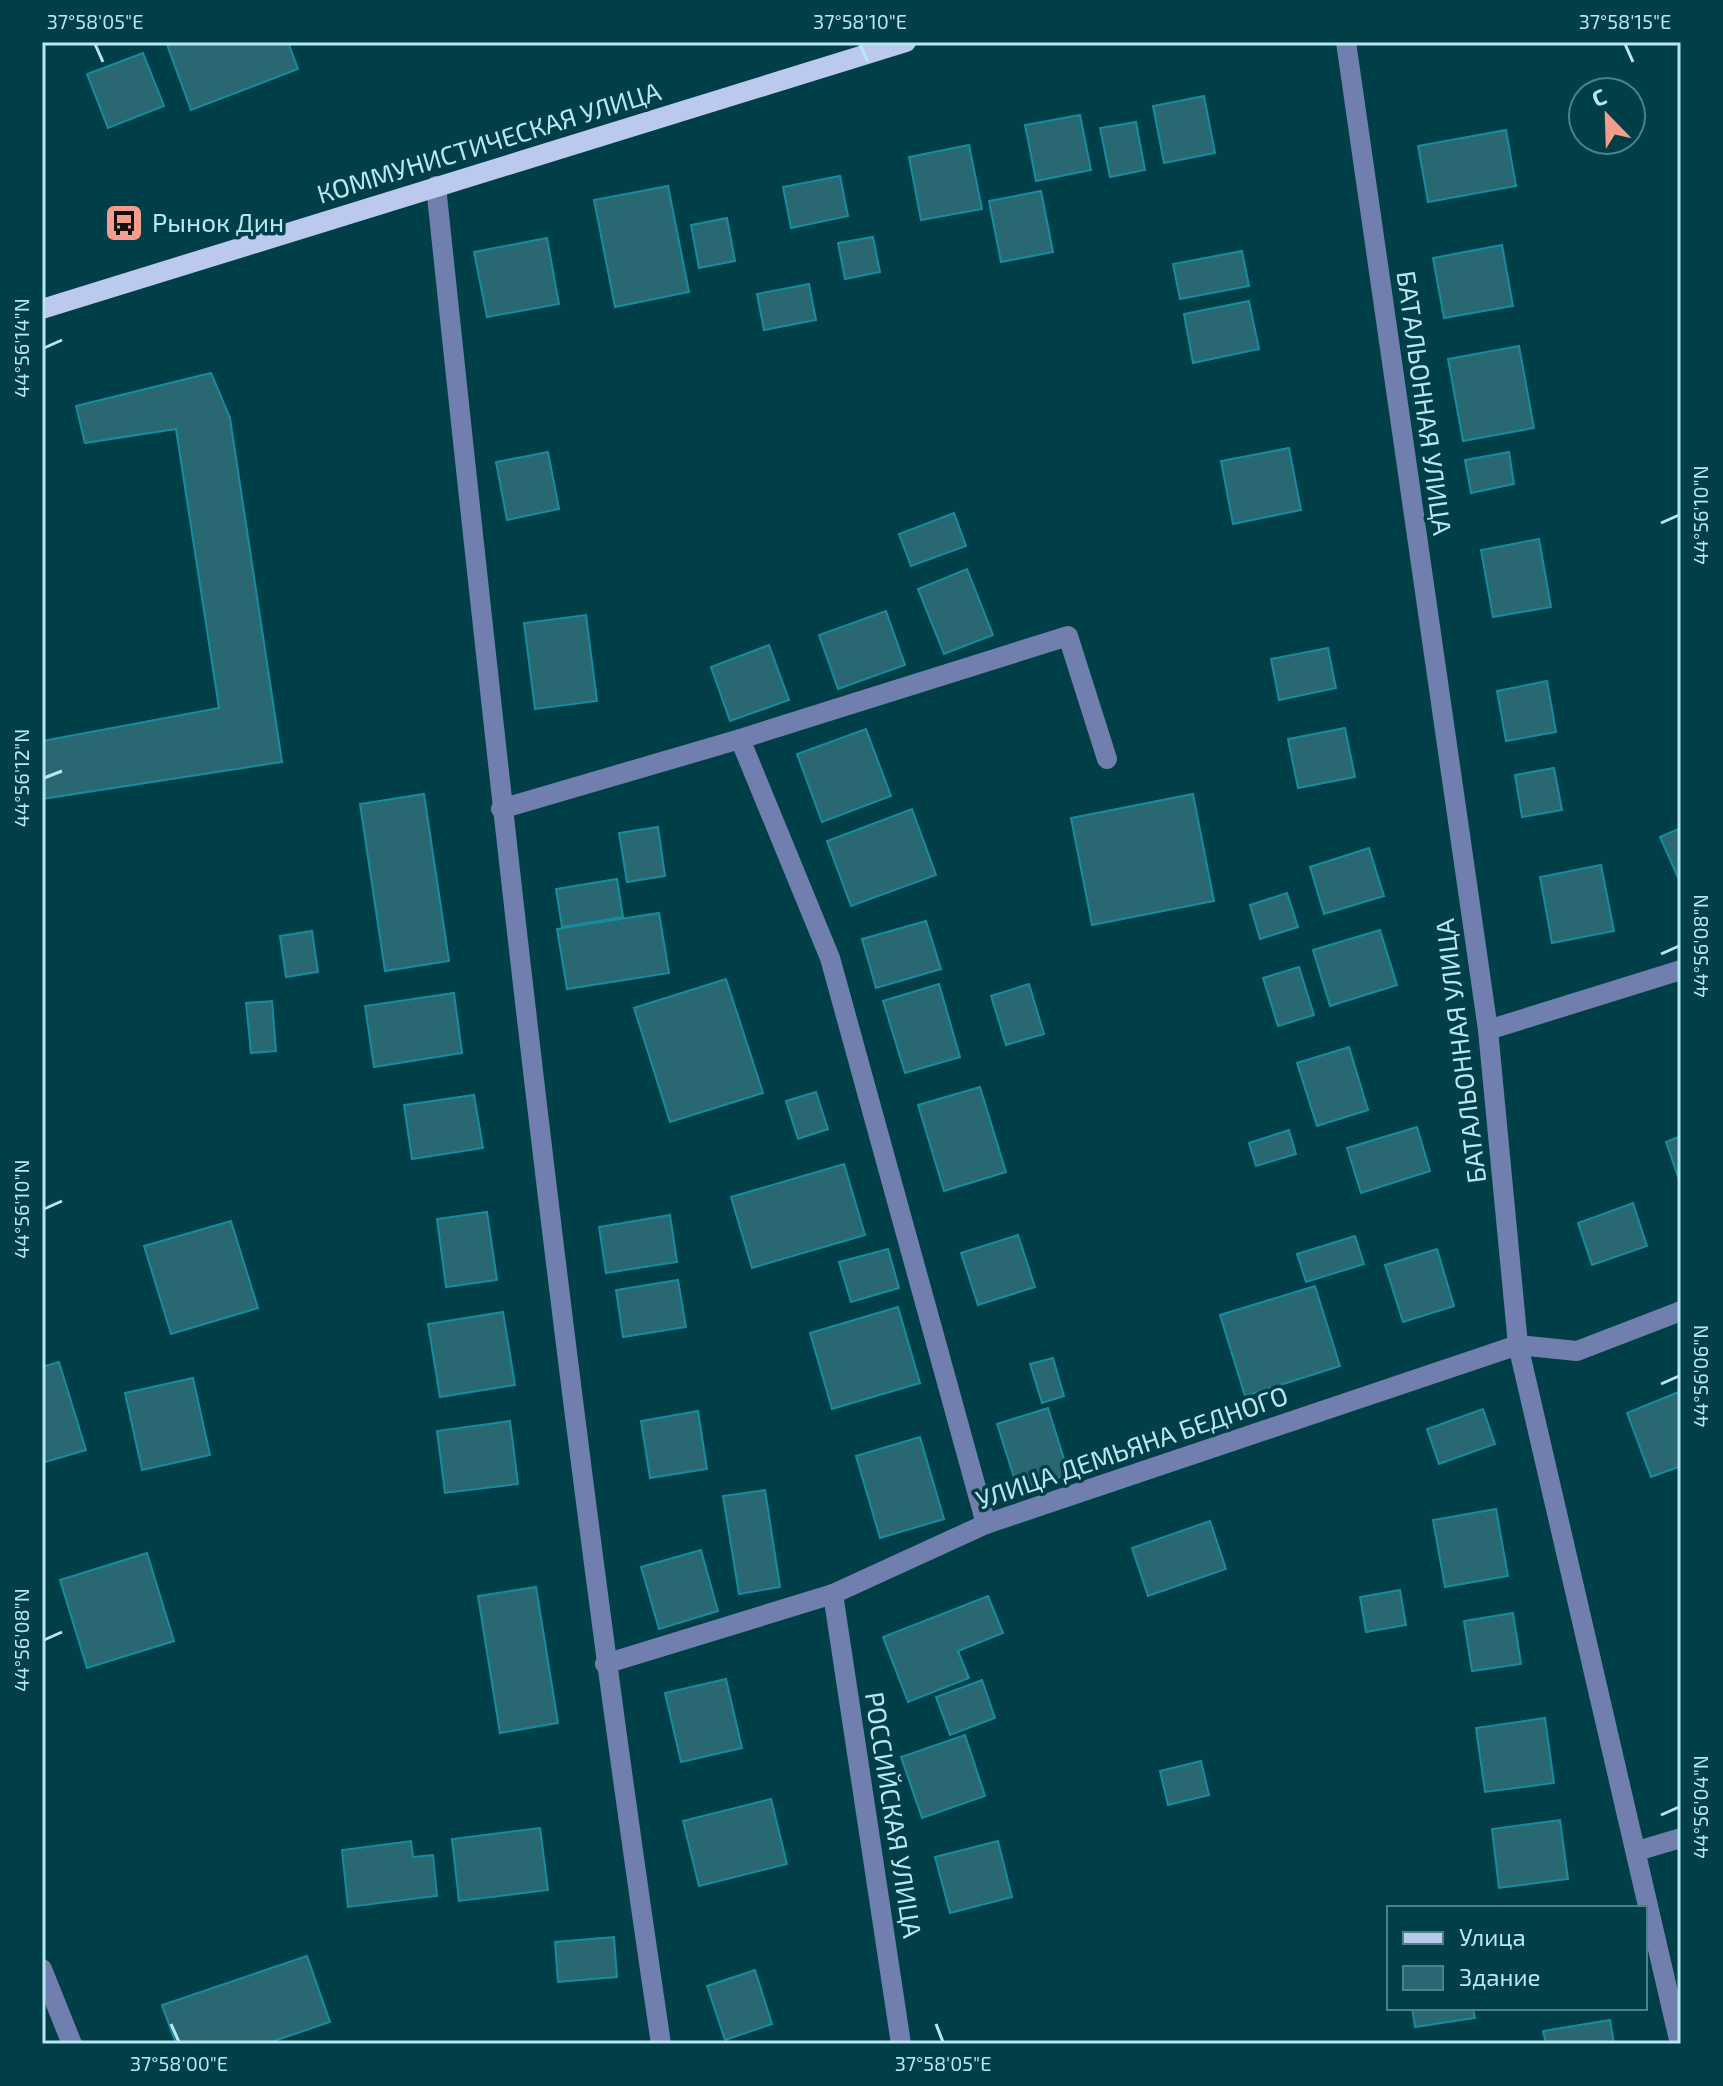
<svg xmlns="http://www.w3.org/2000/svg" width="1723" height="2086" font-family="'Exo 2',sans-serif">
  <rect width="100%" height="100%" fill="#003f48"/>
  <g fill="#296873" stroke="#168d9f" stroke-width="2">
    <polygon points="166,42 288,42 298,69 191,110"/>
    <polygon points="143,53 164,106 108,128 87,74"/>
    <polygon points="1204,96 1215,153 1164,163 1153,106"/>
    <polygon points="1080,115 1091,170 1036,181 1025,125"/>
    <polygon points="1136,122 1145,170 1110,177 1100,128"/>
    <polygon points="1506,130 1516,186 1428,202 1418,146"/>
    <polygon points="969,145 982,209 921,220 909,157"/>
    <polygon points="840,176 848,216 791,228 783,187"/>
    <polygon points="668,186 689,292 615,307 594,200"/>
    <polygon points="1041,191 1053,252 1001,262 989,201"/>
    <polygon points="727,218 735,261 699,268 691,225"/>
    <polygon points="873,237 880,272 845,279 838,243"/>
    <polygon points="547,238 559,304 487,317 474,252"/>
    <polygon points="1502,245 1513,306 1444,318 1433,258"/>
    <polygon points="1242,251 1249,286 1180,299 1173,264"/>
    <polygon points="809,284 816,320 764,330 757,294"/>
    <polygon points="1249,301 1259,349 1193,363 1184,314"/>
    <polygon points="1519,346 1534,428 1463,441 1448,359"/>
    <polygon points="211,373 230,418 282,762 42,799 42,741 219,708 176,429 85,443 76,406"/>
    <polygon points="1289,448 1301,510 1233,524 1221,461"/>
    <polygon points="548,452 559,509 507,520 496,462"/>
    <polygon points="1509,452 1514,484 1471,493 1465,460"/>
    <polygon points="954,513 966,546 911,566 899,534"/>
    <polygon points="1539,539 1551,607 1493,617 1481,550"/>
    <polygon points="967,569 993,635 944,654 918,589"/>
    <polygon points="886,611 905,665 838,689 819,635"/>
    <polygon points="586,615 597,701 535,709 524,623"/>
    <polygon points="769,645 789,700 730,721 711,667"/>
    <polygon points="1328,648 1336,688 1279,700 1271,659"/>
    <polygon points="1547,681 1556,732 1506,741 1497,691"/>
    <polygon points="1345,728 1355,777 1298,788 1288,739"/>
    <polygon points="866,729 891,796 822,822 797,754"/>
    <polygon points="1554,768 1562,810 1522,817 1515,775"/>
    <polygon points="424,794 449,961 385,971 360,804"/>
    <polygon points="1193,794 1214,901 1092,925 1071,818"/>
    <polygon points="912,809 936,875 851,906 827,841"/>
    <polygon points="658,827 665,876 627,882 619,833"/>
    <polygon points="1681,828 1681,884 1660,837"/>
    <polygon points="1369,848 1384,896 1324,914 1310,867"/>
    <polygon points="1601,865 1614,931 1552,943 1540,877"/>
    <polygon points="617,879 623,917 562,927 556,889"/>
    <polygon points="1287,893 1298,927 1260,939 1250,905"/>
    <polygon points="659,913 669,973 567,989 557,929"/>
    <polygon points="926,921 941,969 876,988 862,939"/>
    <polygon points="1380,930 1397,985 1330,1006 1313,950"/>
    <polygon points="312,931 318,972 286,977 280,936"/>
    <polygon points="1299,967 1314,1015 1278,1026 1263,978"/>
    <polygon points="726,979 763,1093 670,1122 634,1008"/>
    <polygon points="939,984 960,1057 905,1073 883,1001"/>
    <polygon points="1029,984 1044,1034 1006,1045 991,996"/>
    <polygon points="454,993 462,1053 374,1067 365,1006"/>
    <polygon points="272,1001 276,1051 251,1053 246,1003"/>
    <polygon points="1349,1047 1368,1110 1317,1126 1297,1063"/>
    <polygon points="980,1087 1006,1172 944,1191 918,1105"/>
    <polygon points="816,1092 828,1129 798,1139 786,1101"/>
    <polygon points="474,1095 483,1148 412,1159 404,1105"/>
    <polygon points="1417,1127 1430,1171 1361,1193 1347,1148"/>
    <polygon points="1289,1130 1296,1154 1256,1166 1249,1143"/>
    <polygon points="1681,1136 1681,1185 1666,1142"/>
    <polygon points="844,1164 865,1235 752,1268 731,1197"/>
    <polygon points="1633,1203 1647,1246 1592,1265 1578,1223"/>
    <polygon points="487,1212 497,1280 446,1287 437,1219"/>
    <polygon points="670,1215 677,1262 606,1273 599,1227"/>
    <polygon points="231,1221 258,1308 171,1334 144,1246"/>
    <polygon points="1018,1235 1035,1287 978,1305 961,1253"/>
    <polygon points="1355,1236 1364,1264 1306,1282 1297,1254"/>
    <polygon points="888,1249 899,1288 851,1302 839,1262"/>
    <polygon points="1437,1249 1454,1306 1403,1322 1385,1265"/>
    <polygon points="678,1280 686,1327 623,1337 616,1290"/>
    <polygon points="1315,1286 1340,1366 1245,1396 1220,1315"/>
    <polygon points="898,1307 920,1383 832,1409 810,1333"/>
    <polygon points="503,1312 515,1385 440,1397 428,1324"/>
    <polygon points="1053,1358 1064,1396 1042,1403 1030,1364"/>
    <polygon points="59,1362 86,1450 42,1463 42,1367"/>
    <polygon points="193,1378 210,1455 142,1470 125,1393"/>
    <polygon points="1681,1391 1681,1466 1651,1477 1627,1413"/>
    <polygon points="1048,1408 1069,1475 1018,1490 997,1424"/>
    <polygon points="1483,1409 1495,1444 1439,1464 1427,1429"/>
    <polygon points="698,1411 707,1469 650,1478 641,1421"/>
    <polygon points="510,1421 518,1484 445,1493 437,1431"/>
    <polygon points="920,1437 944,1519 880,1538 856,1456"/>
    <polygon points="765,1490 780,1587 739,1594 723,1496"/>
    <polygon points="1496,1509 1508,1576 1445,1587 1433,1520"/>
    <polygon points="1210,1521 1226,1569 1148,1596 1132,1548"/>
    <polygon points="701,1550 718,1611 659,1629 641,1567"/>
    <polygon points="147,1553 174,1641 87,1668 60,1580"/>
    <polygon points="536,1587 558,1723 500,1733 478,1596"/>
    <polygon points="1400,1590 1406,1625 1366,1632 1360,1597"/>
    <polygon points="988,1596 1003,1633 958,1651 969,1678 908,1702 883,1637"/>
    <polygon points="1513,1613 1521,1664 1472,1671 1464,1621"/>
    <polygon points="726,1679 742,1748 681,1762 665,1693"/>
    <polygon points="982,1680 995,1718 950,1735 936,1697"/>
    <polygon points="1545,1718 1554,1783 1485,1792 1476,1728"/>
    <polygon points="965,1735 985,1796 922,1818 901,1757"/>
    <polygon points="1201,1761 1209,1795 1168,1805 1160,1771"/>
    <polygon points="771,1799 787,1864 699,1886 683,1821"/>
    <polygon points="1560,1820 1568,1879 1499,1888 1492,1829"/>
    <polygon points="540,1828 548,1890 459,1901 452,1839"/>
    <polygon points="411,1841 413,1857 433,1855 437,1896 348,1907 342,1850"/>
    <polygon points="998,1841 1012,1897 950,1913 935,1857"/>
    <polygon points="614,1937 617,1977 558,1982 555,1942"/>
    <polygon points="307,1956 330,2022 265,2044 176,2044 162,2005"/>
    <polygon points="755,1970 772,2024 725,2040 707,1986"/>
    <polygon points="1412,2008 1473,2008 1475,2018 1415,2027"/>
    <polygon points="1610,2020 1614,2044 1546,2044 1543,2031"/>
  </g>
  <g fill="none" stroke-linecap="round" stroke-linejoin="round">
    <g stroke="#707fae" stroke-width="20">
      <polyline points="1346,42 1488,1030 1518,1345 1680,2044"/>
      <path d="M 436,186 C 501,807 569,1427 661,2044"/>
      <polyline points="740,739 830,958 986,1524"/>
      <polyline points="501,809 740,739 1068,636 1107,759"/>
      <polyline points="1488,1030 1681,970"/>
      <polyline points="833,1594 901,2044"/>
      <polyline points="605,1664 833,1594 986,1524 1518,1345 1577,1351 1681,1311"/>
      <polyline points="1637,1851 1681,1838"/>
      <polyline points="42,1969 72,2044"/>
    </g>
    <polyline stroke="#bcc9ef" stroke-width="20" points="42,309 906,42"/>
  </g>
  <path fill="none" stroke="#b9e7f1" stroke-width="3" d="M 95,44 L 103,62M 860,44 L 868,62M 1625,44 L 1633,62M 44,348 L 62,340M 1661,523 L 1679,515M 44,778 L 62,771M 1661,954 L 1679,946M 44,1209 L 62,1201M 1661,1384 L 1679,1376M 44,1640 L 62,1632M 1661,1815 L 1679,1807M 171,2024 L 179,2042M 936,2024 L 943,2042"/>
  <defs>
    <symbol id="bus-square" viewBox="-11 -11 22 22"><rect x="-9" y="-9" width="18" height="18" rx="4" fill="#f49d8d" stroke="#003f48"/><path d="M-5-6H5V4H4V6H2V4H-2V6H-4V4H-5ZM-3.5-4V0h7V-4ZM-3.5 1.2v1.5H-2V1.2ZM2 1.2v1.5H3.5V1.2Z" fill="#111"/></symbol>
  </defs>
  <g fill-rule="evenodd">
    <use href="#bus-square" x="102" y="201" width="44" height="44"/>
  </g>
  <g text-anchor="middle" stroke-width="7" stroke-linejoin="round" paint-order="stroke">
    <g font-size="26" fill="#b9e7f1" stroke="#003f48">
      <text transform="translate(489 143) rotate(-17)" y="9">КОММУНИСТИЧЕСКАЯ УЛИЦА</text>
      <text transform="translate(1424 403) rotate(82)" y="9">БАТАЛЬОННАЯ УЛИЦА</text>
      <text transform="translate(1461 1051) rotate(-97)" y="9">БАТАЛЬОННАЯ УЛИЦА</text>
      <text transform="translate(1132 1448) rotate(-19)" y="9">УЛИЦА ДЕМЬЯНА БЕДНОГО</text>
      <text transform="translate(893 1815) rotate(81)" y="9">РОССИЙСКАЯ УЛИЦА</text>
    </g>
    <g font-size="26" fill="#b9e7f1" stroke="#003f48" text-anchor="start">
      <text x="152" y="232">Рынок Дин</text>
    </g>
  </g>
  <rect width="1723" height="2086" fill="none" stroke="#003f48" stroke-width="88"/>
  <rect x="1387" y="1906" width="260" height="104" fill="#003f48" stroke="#4a828c" stroke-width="2"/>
  <rect x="1403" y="1932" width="40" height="12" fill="#bcc9ef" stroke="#4a828c" stroke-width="2"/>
  <text x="1459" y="1946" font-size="24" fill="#b9e7f1">Улица</text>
  <rect x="1403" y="1966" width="40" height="24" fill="#296873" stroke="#4a828c" stroke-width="2"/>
  <text x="1459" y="1986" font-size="24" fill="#b9e7f1">Здание</text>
  <g transform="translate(1607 116) rotate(337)"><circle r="38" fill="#003f48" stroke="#4a828c" stroke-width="2"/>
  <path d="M0-6L14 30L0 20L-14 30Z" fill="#f49d8d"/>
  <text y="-12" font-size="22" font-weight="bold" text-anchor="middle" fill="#b9e7f1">С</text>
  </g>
  <rect x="44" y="44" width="1635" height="1998" fill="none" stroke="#b9e7f1" stroke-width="3"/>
  <g font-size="20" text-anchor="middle" fill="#b9e7f1">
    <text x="95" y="29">37°58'05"E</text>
    <text x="860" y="29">37°58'10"E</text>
    <text x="1625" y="29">37°58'15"E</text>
    <text transform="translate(22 348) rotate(-90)" y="7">44°56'14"N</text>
    <text transform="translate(1701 515) rotate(-90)" y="7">44°56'10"N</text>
    <text transform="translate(22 778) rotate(-90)" y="7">44°56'12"N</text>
    <text transform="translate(1701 946) rotate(-90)" y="7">44°56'08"N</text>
    <text transform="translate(22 1209) rotate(-90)" y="7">44°56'10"N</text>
    <text transform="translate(1701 1376) rotate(-90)" y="7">44°56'06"N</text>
    <text transform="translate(22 1640) rotate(-90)" y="7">44°56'08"N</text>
    <text transform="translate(1701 1807) rotate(-90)" y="7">44°56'04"N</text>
    <text x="179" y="2071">37°58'00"E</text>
    <text x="943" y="2071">37°58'05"E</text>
  </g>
</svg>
